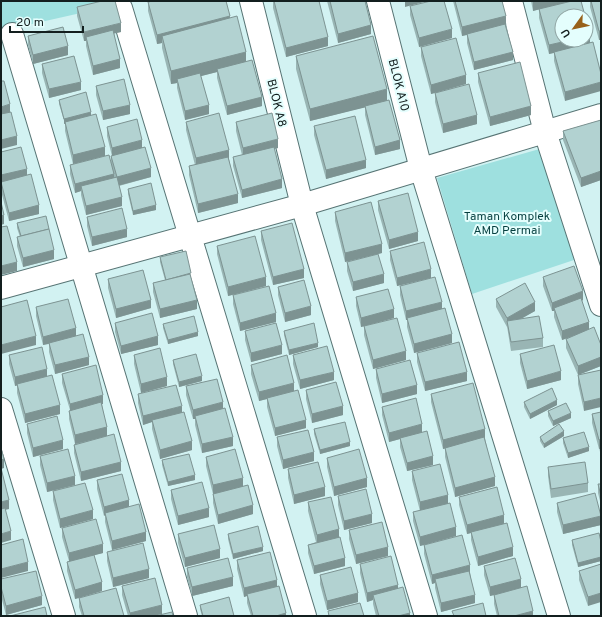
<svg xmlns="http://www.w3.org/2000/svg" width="602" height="617" font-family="Overpass,sans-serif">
  <rect width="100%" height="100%" fill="#d2f2f2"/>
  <g fill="#9ee0df">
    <polygon points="1,1 134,1 1,31"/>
    <polygon points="543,148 574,260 472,294 437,178"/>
  </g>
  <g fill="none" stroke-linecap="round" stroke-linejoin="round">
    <defs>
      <g id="street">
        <polyline points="251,1 302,205 426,616"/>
        <polyline points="378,1 421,169 559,616"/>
        <polyline points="511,1 545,132 601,305"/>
        <polyline points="121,8 305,616"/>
        <polyline points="12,34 186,616"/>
        <polyline points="1,288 302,205 601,115"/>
        <polyline points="1,409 64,616"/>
      </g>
    </defs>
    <use href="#street" stroke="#577474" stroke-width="24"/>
    <use href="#street" stroke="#fff" stroke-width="22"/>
  </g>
  <g fill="#99b5b4">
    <polygon points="273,1 319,1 328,46 286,57 273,8"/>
    <polygon points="327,1 365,1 371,34 338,43"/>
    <polygon points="453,1 502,1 513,60 474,70 467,43 467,35 462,36"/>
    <polygon points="531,1 581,1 586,40 565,101 554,61 554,53 549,54 539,18 539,9 533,11"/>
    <polygon points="590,1 601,1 599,40 590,7"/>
    <polygon points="148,2 230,18 262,106 227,115 217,78 217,72 201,76 209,114 185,120 177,88 177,83 171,84 162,48 162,43 157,44 148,11"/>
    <polygon points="410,6 452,38 419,47 410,15"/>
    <polygon points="77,7 121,32 114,33 120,68 93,75 86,46 86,41 84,41 77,16"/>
    <polygon points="28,36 68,55 33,64 28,45"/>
    <polygon points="421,47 466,84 431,94 421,56"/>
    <polygon points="296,56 387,101 400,149 375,155 365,115 365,107 310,121 296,69"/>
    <polygon points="42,64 81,90 49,98 42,73"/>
    <polygon points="478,73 531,115 490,126 478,82"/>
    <polygon points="96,86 130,114 103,120 96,95"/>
    <polygon points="435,93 477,124 443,133 435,102"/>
    <polygon points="59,100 91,115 105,156 73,164 65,131 65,124 59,104"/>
    <polygon points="601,120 601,180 581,187 563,140 563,131"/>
    <polygon points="186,122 229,159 238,203 198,213 189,175 189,166 195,165 186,130"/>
    <polygon points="236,122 278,148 274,149 282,188 242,198 233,166 233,157 242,155 236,131"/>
    <polygon points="314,126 366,168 326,179 314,135"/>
    <polygon points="107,127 142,147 151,177 119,186 122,206 86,215 81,195 81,191 75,193 70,174 70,165 111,162 111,156 112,156 107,136"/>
    <polygon points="1,152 27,175 39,214 9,221 1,191"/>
    <polygon points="128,189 156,210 133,215 128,194"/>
    <polygon points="378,201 418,241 389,249 378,210"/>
    <polygon points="335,212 382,253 345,262 335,221"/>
    <polygon points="87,217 127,237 92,246 87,226"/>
    <polygon points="17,223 54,259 23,267 17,246 17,237 20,237 17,228"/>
    <polygon points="261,231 304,278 273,285 261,240"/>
    <polygon points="217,246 266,286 228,296 217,254"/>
    <polygon points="390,251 431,278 397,286 390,260"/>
    <polygon points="160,257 191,278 197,309 160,318 153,292 153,283 165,280 160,262"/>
    <polygon points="347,262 384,283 353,291 347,271"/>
    <polygon points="543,277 583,300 582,301 589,329 601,345 601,366 578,375 601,370 584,411 578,384 578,375 566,348 566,339 568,338 562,340 554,317 554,311 552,311 543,286"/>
    <polygon points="108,279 151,308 116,318 108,288"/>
    <polygon points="400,286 442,309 452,343 414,353 407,327 407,320 406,320 400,295"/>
    <polygon points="278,287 311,315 285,322 278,295"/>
    <polygon points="233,295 276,322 240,331 233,304"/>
    <polygon points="356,297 394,318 361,327 356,306"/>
    <polygon points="496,299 535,311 521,319 543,338 543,347 511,351 507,326 507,327 496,307"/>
    <polygon points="36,307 76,336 89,365 55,374 49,352 49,344 43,345 36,316"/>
    <polygon points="115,323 158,345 121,354 115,332"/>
    <polygon points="163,324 198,336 168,344 163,328"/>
    <polygon points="364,326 406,360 373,369 364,335"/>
    <polygon points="245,331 282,354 251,362 245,340"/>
    <polygon points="284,331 318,347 289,355 284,335"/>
    <polygon points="417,353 467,381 425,391 417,362"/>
    <polygon points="520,354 561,380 527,389 520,363"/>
    <polygon points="9,355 47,376 60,414 25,423 17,393 17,385 15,386 9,364"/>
    <polygon points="134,355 167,386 141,393 134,364"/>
    <polygon points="293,355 334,380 300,389 293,364"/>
    <polygon points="173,360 202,381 179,387 173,364"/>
    <polygon points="251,365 294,391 306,428 275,436 267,407 267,399 259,401 251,374"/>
    <polygon points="376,369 417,394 382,403 376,378"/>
    <polygon points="62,374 103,404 102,404 107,436 121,471 81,481 74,453 74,445 75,444 69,419 69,411 70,410 62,383"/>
    <polygon points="186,386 223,408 233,446 202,453 195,425 195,419 193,419 186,395"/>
    <polygon points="306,390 343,415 312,423 306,399"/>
    <polygon points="138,394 182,413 192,450 160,459 152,429 152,422 143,425 138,403"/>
    <polygon points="431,394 485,438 495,486 455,497 445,457 445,448 443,449 431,402"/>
    <polygon points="524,402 557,405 530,419 524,407"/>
    <polygon points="382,407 422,432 433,465 407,471 400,447 400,439 389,442 382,415"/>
    <polygon points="548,411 571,418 553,426 548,416"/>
    <polygon points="601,412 601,465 600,457 600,449 599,449 592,423 592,414"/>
    <polygon points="27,424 63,449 33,457 27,433"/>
    <polygon points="314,429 350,446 320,454 314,434"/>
    <polygon points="564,436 544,448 540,441 540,437"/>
    <polygon points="277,437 314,461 283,469 277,446"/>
    <polygon points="563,438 589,451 568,458 563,443"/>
    <polygon points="40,456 75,485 47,492 40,465"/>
    <polygon points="206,457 243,486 253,514 218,524 213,503 213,494 206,466"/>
    <polygon points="327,458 367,487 334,496 327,467"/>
    <polygon points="162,460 195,480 168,486 162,465"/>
    <polygon points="548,467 588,483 588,492 551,498 548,476"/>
    <polygon points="288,469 325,496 294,504 288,478"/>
    <polygon points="412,471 448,504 456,536 420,546 413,521 413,512 420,511 412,480"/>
    <polygon points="97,480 129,507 146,541 112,550 105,522 105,515 104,516 97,489"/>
    <polygon points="598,484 601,484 601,505 598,493"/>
    <polygon points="171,490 209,517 178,525 171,499"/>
    <polygon points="53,491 93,519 60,528 53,500"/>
    <polygon points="338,496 372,523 344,530 338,505"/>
    <polygon points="459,497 504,523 513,556 478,566 471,540 471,533 467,534 459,505"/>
    <polygon points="308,502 339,537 345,566 314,574 308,553 308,545 316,542 308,511"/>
    <polygon points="557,503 601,525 563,534 557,512"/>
    <polygon points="62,528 103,553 94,555 102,591 75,599 67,571 67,562 69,561 62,537"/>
    <polygon points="349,530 388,556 356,564 349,539"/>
    <polygon points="178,534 220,558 185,567 178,543"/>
    <polygon points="228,534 263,551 233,559 228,539"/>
    <polygon points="572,540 601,542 601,561 578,567 572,545"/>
    <polygon points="424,545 470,572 475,603 441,612 435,588 435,583 432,584 424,554"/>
    <polygon points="107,552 149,578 113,587 107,561"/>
    <polygon points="237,560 277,587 286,616 251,616 247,603 247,596 244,597 237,569"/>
    <polygon points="360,564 398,588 410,616 376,616 373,604 373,600 367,602 360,573"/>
    <polygon points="601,564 588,606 579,580 579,571"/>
    <polygon points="484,566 521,588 533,616 497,616 494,604 494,595 490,596 484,575"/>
    <polygon points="187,568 233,586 192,596 187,577"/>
    <polygon points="320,575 358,602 327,610 320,584"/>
    <polygon points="1,579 42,605 6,615 1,596"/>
    <polygon points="122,586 154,616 128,616 122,595"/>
    <polygon points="79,598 124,616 82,616 79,607"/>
    <polygon points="200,605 234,616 202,616 200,609"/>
  </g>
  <g fill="#7d9392">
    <polygon points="405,1 428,1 405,7"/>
    <polygon points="537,1 572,1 533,11 533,2"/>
    <polygon points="230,16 230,25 162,36 162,43 157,44 157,35"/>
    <polygon points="506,16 506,25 462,36 462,27"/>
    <polygon points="121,23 121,32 86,40 86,37 86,41 84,41 84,32"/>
    <polygon points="371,25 371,34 338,43 338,34"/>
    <polygon points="452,29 452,38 419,47 419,38"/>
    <rect x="599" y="31" width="2" height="9"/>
    <polygon points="590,35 590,44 549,54 549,45 571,40 586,40 586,36"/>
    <polygon points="328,37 328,46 286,57 286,48"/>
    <polygon points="68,46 68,55 33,64 33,55"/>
    <polygon points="246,52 246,65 217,69 217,72 178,82 177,79 177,83 171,84 171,71"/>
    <polygon points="513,52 513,60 474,70 474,62"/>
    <polygon points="120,59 120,68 93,75 93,66"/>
    <polygon points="466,75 466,84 431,94 431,85"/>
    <polygon points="81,82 81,90 49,98 49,89"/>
    <polygon points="601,82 601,91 565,101 565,92"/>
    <polygon points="387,89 387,102 310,121 310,109"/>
    <polygon points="262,97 262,106 227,115 227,106"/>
    <polygon points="10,104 10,113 1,115 1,107"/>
    <polygon points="130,105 130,114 103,120 103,111"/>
    <polygon points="209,105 209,114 185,120 185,111"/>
    <polygon points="531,106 531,115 490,126 490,117"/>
    <polygon points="91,112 91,116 64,124 64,119"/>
    <polygon points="477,115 477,124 443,133 443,124"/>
    <polygon points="17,136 17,145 1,149 1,140"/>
    <polygon points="278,139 278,148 243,157 243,148"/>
    <polygon points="142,140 142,149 112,157 112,148"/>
    <polygon points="400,140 400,149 375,155 375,147"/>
    <polygon points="105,147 105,156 73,164 73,155"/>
    <polygon points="229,150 229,159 196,167 196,158"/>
    <polygon points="366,160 366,168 326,179 326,170"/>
    <polygon points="151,168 151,177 117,186 117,177"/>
    <polygon points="27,169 27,178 1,182 1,184 1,175"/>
    <polygon points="601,171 601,180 581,187 581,178"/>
    <polygon points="114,174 114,183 81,186 81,191 75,193 75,184"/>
    <polygon points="282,179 282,188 242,198 242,190"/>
    <polygon points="238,194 238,203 198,213 198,204"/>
    <polygon points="122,197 122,206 86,215 86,206"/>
    <polygon points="39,205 39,214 9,221 9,213"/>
    <polygon points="156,205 156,210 133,215 133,211"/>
    <polygon points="4,215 4,224 1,225 1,216"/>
    <polygon points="127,229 127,237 92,246 92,237"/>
    <polygon points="418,232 418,241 389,249 389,240"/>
    <polygon points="382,244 382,253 345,262 345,253"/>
    <polygon points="54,250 54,259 23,267 23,258"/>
    <polygon points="17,262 17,271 1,275 1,266"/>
    <polygon points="304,269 304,278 273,285 273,277"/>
    <polygon points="431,269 431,278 397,286 397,278"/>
    <polygon points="384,274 384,283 353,291 353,282"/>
    <polygon points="266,277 266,286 228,296 228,287"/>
    <polygon points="583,291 583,300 555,311 554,308 554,311 552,311 552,303"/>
    <polygon points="151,300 151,308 116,318 116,309"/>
    <polygon points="197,300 197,309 160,318 160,309"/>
    <polygon points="442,302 442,311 407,318 407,320 406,320 406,311"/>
    <polygon points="535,302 535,311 508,326 507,321 507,327 507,318"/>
    <polygon points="311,306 311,315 285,322 285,313"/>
    <polygon points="394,309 394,318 361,327 361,318"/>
    <polygon points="276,313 276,322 240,331 240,323"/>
    <polygon points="589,322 589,330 562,340 562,331"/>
    <polygon points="76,328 76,337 43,345 43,337"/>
    <polygon points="198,332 198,336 168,344 168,340"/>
    <polygon points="452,334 452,343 414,353 414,344"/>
    <polygon points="36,336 36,345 1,354 1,345"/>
    <polygon points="158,336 158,345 121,354 121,346"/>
    <polygon points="318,343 318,347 289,355 289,350"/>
    <polygon points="282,345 282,354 251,362 251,353"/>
    <polygon points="406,351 406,360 373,369 373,360"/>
    <polygon points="89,357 89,365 55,374 55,365"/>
    <polygon points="601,357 601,366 578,375 578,366"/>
    <polygon points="47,369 47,378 15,386 15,377"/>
    <polygon points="561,371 561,380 527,389 527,381"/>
    <polygon points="334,372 334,380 300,389 300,380"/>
    <polygon points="467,372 467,381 425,391 425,382"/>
    <polygon points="202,376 202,381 179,387 179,382"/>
    <polygon points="167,377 167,386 141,393 141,384"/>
    <polygon points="294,383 294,392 259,401 259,392"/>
    <polygon points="417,385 417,394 382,403 382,394"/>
    <polygon points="103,395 103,404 70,412 70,404"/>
    <polygon points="601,398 601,407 584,411 584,402"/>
    <polygon points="557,400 557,405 530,419 530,414"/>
    <polygon points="223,402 223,411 195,416 195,419 193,419 193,410"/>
    <polygon points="60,405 60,414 25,423 25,414"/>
    <polygon points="182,406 182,415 152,420 152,422 143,425 143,416"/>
    <polygon points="343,406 343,415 312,423 312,414"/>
    <polygon points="571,413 571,418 553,426 553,421"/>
    <polygon points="306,420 306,428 275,436 275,428"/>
    <polygon points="422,424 422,433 389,442 389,433"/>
    <polygon points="107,427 107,436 75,444 75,435"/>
    <polygon points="485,429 485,438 443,449 443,440"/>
    <polygon points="564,431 564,436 544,448 544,444"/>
    <polygon points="233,437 233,446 202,453 202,444"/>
    <polygon points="601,439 601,448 599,449 599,440"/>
    <polygon points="63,440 63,449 33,457 33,448"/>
    <polygon points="192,441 192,450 160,459 160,450"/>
    <polygon points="350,442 350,446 320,454 320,450"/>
    <polygon points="589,447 589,451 568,458 568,453"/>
    <polygon points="314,452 314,461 283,469 283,460"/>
    <polygon points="433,456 433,465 407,471 407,463"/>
    <polygon points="4,459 4,468 1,469 1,460"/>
    <polygon points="121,462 121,471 81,481 81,472"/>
    <polygon points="195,475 195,480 168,486 168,482"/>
    <polygon points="75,476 75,485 47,492 47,483"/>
    <polygon points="495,477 495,486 455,497 455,488"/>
    <polygon points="243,478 243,487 213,494 213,485"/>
    <polygon points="367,478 367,487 334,496 334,487"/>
    <polygon points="325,487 325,496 294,504 294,495"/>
    <polygon points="448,495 448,504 420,511 420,502"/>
    <polygon points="9,500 9,509 1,511 1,502"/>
    <polygon points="129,500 129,509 105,513 105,515 104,516 104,507"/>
    <polygon points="253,505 253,514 218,524 218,515"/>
    <polygon points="209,508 209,517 178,525 178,516"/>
    <polygon points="93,510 93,519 60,528 60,519"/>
    <polygon points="372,514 372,523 344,530 344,521"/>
    <polygon points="504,515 504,524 467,534 467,525"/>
    <polygon points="601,516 601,525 563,534 563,525"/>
    <polygon points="456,527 456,536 420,546 420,537"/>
    <polygon points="339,529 339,538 317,544 317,535"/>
    <polygon points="11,531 11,540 1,543 1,534"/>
    <polygon points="146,532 146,541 112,550 112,541"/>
    <polygon points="103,544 103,553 69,562 69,553"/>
    <polygon points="263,547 263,551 233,559 233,554"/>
    <polygon points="388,547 388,556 356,564 356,555"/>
    <polygon points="513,547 513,556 478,566 478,557"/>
    <polygon points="220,549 220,558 185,567 185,558"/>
    <polygon points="601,557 601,561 578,567 578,563"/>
    <polygon points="345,558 345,566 314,574 314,566"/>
    <polygon points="28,562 28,571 1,578 1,569"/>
    <polygon points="470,565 470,574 435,579 435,583 432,584 432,575"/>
    <polygon points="149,569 149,578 113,587 113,578"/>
    <polygon points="233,577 233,586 192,596 192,587"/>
    <polygon points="521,579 521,588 490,596 490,587"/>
    <polygon points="277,580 277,589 247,594 247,596 244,597 244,588"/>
    <polygon points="102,582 102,591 75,599 75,590"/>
    <polygon points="398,585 398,594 373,595 373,600 367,602 367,593"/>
    <polygon points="358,593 358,602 327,610 327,601"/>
    <polygon points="601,593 601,602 588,606 588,597"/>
    <polygon points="475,595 475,603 441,612 441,603"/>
    <polygon points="42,596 42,605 6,615 6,606"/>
    <polygon points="162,605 162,614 154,616 130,616 130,613"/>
    <polygon points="533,611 533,616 514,616"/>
    <polygon points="286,613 286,616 276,616"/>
    <polygon points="410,613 410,616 398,616"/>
  </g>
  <g fill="#b2d2d1" stroke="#7d9392">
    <polygon points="102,1 115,1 121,23 84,32 77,7"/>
    <polygon points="153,1 226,1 230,16 157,35 148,2"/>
    <polygon points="274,1 319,1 328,37 286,48"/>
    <polygon points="330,1 365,1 371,25 338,34"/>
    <polygon points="431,1 444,1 452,29 419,38 410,6"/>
    <polygon points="455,1 502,1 506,16 462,27"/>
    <polygon points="572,1 581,1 585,16 562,16 562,40 571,40 549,45 539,9"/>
    <polygon points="591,1 601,1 601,31 599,31"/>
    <polygon points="237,16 246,52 171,71 162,36"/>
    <polygon points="586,21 590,35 586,36"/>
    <polygon points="505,24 513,52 474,62 467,34"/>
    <polygon points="63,27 68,46 33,55 28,36"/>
    <polygon points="113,30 120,59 93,66 86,37"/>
    <polygon points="373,36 387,89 310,109 296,56"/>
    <polygon points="456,38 466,75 431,85 421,47"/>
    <polygon points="593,42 601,74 601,82 565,92 554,52"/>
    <polygon points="74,56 81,82 49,89 42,64"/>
    <polygon points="252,60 262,97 227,106 217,69"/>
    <polygon points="520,62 531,106 490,117 478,73"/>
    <polygon points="200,73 209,105 185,111 177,79"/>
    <polygon points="124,79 130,105 103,111 96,86"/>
    <polygon points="1,81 4,81 10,104 1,107"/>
    <polygon points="469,84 477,115 443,124 435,93"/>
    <polygon points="86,92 91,112 64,119 59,100"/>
    <polygon points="389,100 400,140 375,147 365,106"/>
    <polygon points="11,112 17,136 1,140 1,114"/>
    <polygon points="219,113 229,150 196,158 186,122"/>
    <polygon points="272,113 278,139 243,148 236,122"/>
    <polygon points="96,114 105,147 73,155 65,122"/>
    <polygon points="355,116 366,160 326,170 314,126"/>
    <polygon points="137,119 142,140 112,148 107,127"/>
    <polygon points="601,120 601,171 581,178 563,131"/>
    <polygon points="21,147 27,169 1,175 1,152"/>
    <polygon points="145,147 151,168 117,177 122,197 86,206 81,186 117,177 111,156"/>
    <polygon points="274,147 282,179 242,190 233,157"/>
    <polygon points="109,155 114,174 75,184 70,165"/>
    <polygon points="228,157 238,194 198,204 189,166"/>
    <polygon points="31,174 39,205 9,213 1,182"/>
    <polygon points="151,183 156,205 133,211 128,189"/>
    <polygon points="408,193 418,232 389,240 378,201"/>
    <polygon points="1,202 4,215 1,216"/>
    <polygon points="371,202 382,244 345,253 335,212"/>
    <polygon points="122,208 127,229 92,237 87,217"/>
    <polygon points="46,216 49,229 21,236 17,223"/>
    <polygon points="292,223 304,269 273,277 261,231"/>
    <polygon points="7,226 17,262 1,266 1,227"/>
    <polygon points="49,229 54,250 23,258 17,237"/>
    <polygon points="255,236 266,277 228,287 217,246"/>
    <polygon points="424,242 431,269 397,278 390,251"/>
    <polygon points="186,251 191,273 166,280 160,257"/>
    <polygon points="378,254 384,274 353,282 347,262"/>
    <polygon points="574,266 583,291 552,303 543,277"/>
    <polygon points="143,270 151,300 116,309 108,279"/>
    <polygon points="190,274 197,300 160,309 153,283"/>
    <polygon points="435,277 442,302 406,311 400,286"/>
    <polygon points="304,280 311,306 285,313 278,287"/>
    <polygon points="525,283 535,302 507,318 496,299"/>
    <polygon points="269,286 276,313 240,323 233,295"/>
    <polygon points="388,289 394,309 361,318 356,297"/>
    <polygon points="581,298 589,322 562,331 554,308"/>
    <polygon points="68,299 76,328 43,337 36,307"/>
    <polygon points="27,300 36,336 1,345 1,307"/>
    <polygon points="445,308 452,334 414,344 407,318"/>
    <polygon points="152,313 158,336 121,346 115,323"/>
    <polygon points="194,316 198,332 168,340 163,324"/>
    <polygon points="539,316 543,338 511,342 507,321"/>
    <polygon points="397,318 406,351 373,360 364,326"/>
    <polygon points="276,323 282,345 251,353 245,331"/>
    <polygon points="314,323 318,343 289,350 284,331"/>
    <polygon points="594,327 601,345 601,357 578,366 566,339"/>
    <polygon points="83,334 89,357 55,365 49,343"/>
    <polygon points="459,342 467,372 425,382 417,353"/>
    <polygon points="554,345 561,371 527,381 520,354"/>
    <polygon points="327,346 334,372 300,380 293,355"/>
    <polygon points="42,347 47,369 15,377 9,355"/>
    <polygon points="160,348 167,377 141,384 134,355"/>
    <polygon points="196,354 202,376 179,382 173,360"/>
    <polygon points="287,355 294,383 259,392 251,365"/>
    <polygon points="410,360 417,385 382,394 376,369"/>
    <polygon points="96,365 103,395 70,404 62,374"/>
    <polygon points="601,370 601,398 584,402 578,375"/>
    <polygon points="52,375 60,405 25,414 17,384"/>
    <polygon points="217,379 223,402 193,410 186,386"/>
    <polygon points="336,382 343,406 312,414 306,390"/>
    <polygon points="473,383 485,429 443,440 431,394"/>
    <polygon points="176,385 182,406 143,416 138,394"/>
    <polygon points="552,388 557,400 530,414 524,402"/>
    <polygon points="298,390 306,420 275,428 267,398"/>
    <polygon points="416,398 422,424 389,433 382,407"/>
    <polygon points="101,402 107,427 75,435 69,411"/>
    <polygon points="566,403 571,413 553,421 548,411"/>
    <polygon points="225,408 233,437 202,444 195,416"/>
    <polygon points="184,412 192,441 160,450 152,420"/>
    <polygon points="601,412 601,439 599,440 592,414"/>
    <polygon points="57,416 63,440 33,448 27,424"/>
    <polygon points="345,422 350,442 320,450 314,429"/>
    <polygon points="559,424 564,431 544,444 540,437"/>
    <polygon points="308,430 314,452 283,460 277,437"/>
    <polygon points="427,431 433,456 407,463 400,438"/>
    <polygon points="584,432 589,447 568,453 563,438"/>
    <polygon points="114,434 121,462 81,472 74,445"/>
    <polygon points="484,437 495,477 455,488 445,448"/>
    <polygon points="1,448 4,459 1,460"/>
    <polygon points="600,448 601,448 601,456"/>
    <polygon points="68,449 75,476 47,483 40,456"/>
    <polygon points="235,449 243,478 213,485 206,457"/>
    <polygon points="359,449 367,478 334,487 327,458"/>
    <polygon points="189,454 195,475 168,482 162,460"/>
    <polygon points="318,462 325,487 294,495 288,469"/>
    <polygon points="585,462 588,483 551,489 548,467"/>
    <polygon points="440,464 448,495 420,502 412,471"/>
    <polygon points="1,468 9,500 1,502"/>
    <polygon points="122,474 129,500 104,507 97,480"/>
    <polygon points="202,482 209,508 178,516 171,490"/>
    <polygon points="85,483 93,510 60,519 53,491"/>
    <polygon points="598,484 601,484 601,496"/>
    <polygon points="248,485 253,505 218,515 213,494"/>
    <polygon points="497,487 504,515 467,525 459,497"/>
    <polygon points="366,489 372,514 344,521 338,496"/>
    <polygon points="595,493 601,516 563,525 557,503"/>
    <polygon points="331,497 339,529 317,535 308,502"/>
    <polygon points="450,503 456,527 420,537 413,512"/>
    <polygon points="139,504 146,532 112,541 105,513"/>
    <polygon points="5,508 11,531 1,534 1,509"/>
    <polygon points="96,519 103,544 69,553 62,528"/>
    <polygon points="382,522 388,547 356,555 349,530"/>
    <polygon points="507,523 513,547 478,557 471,532"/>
    <polygon points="214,525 220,549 185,558 178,534"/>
    <polygon points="258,526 263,547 233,554 228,534"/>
    <polygon points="599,533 601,542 601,557 578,563 572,540"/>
    <polygon points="462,535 470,565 432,575 424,545"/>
    <polygon points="340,537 345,558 314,566 308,545"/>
    <polygon points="23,539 28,562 1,569 1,545"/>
    <polygon points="143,543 149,569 113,578 107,552"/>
    <polygon points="270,552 277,580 244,588 237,560"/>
    <polygon points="94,555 102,582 75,590 67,562"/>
    <polygon points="391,556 398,585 367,593 360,564"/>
    <polygon points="228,558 233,577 192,587 187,568"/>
    <polygon points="515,558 521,579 490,587 484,566"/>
    <polygon points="601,564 601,593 588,597 579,571"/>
    <polygon points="351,567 358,593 327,601 320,575"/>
    <polygon points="36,571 42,596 6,606 1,587 1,579"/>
    <polygon points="469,571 475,595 441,603 435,579"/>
    <polygon points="155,578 162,605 130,613 122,586"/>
    <polygon points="279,586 286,613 276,616 253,616 247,594"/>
    <polygon points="527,586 533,611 514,616 499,616 494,595"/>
    <polygon points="403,587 410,613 398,616 379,616 373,595"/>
    <polygon points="116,588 124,616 84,616 79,598"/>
    <polygon points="229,597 234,616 203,616 200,605"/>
    <polygon points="360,603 364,616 329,616 328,611"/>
    <polygon points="483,603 486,616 454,616 452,611"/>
    <polygon points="45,607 47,616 10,616"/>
    <polygon points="172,612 173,616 155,616"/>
  </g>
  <g text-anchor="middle" stroke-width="4" stroke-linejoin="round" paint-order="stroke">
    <g font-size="12" fill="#131f1f" stroke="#e4fefd">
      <text transform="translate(399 85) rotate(76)" y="4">BLOK A10</text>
      <text transform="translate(277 103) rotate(76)" y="4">BLOK A8</text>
    </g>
    <g font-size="12" fill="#053f3f" stroke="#e4fefd">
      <text x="507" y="220">Taman Komplek<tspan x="507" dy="14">AMD Permai</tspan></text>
    </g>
  </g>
  <rect width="602" height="617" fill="none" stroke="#131f1f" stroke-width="4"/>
  <g transform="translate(574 28) rotate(237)"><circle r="19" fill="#e4fefd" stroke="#90a5a4"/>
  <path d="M0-3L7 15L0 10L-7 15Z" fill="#97611a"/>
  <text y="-6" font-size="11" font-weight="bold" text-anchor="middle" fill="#131f1f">U</text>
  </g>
  <path d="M10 26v6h73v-6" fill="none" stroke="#131f1f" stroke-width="2"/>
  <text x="16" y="26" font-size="12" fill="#131f1f" stroke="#e4fefd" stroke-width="3" paint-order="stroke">20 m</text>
</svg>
